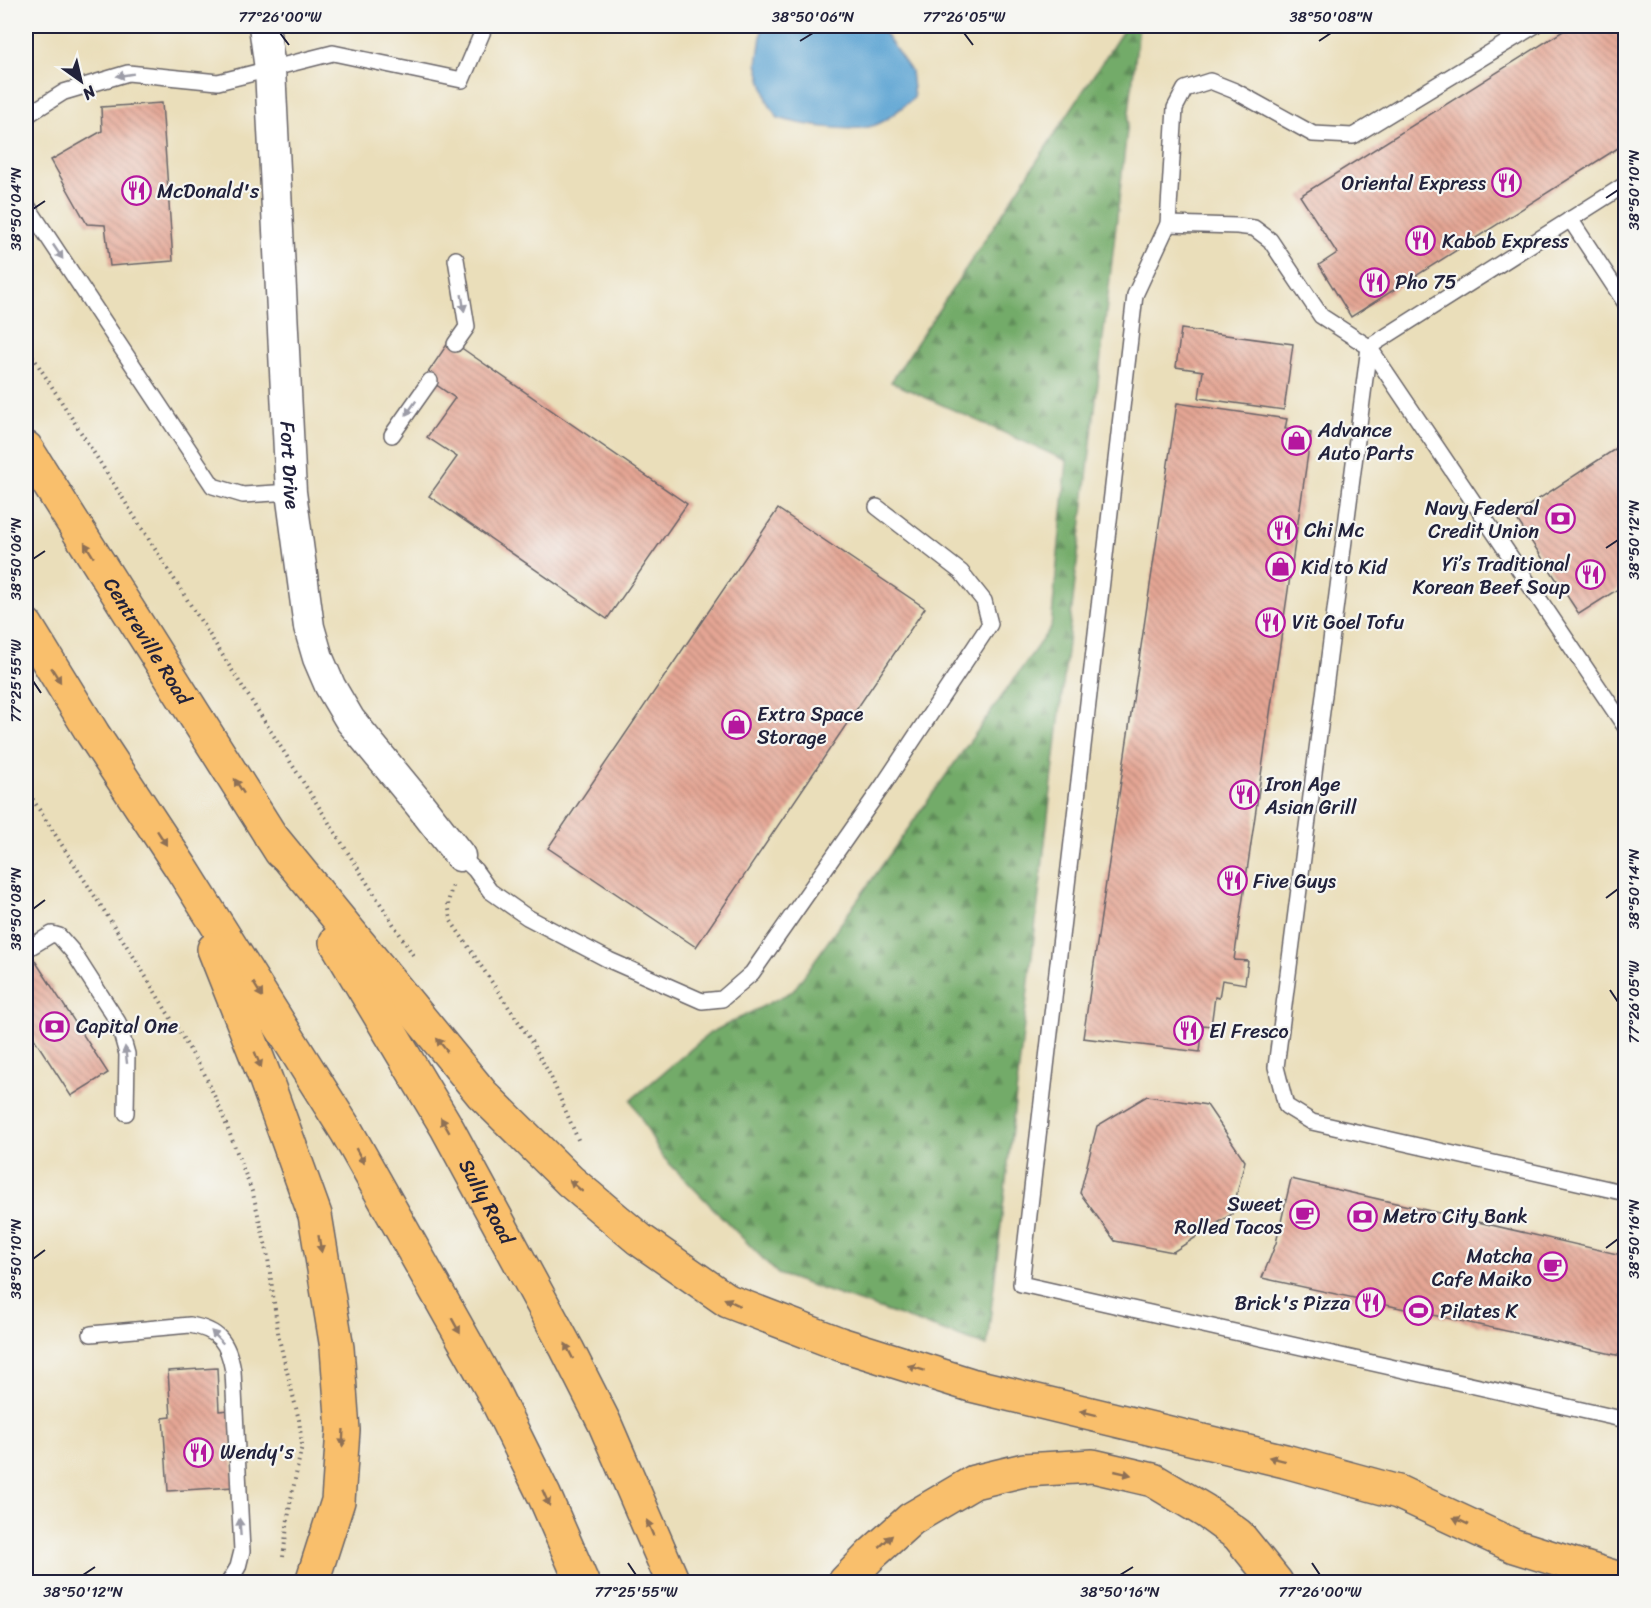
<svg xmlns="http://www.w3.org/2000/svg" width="1651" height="1608" font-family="Sriracha,sans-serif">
  <defs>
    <pattern id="forest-firs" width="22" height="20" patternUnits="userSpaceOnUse" patternTransform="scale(1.5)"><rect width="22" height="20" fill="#73ab69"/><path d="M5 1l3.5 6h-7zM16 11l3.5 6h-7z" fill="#5e8b58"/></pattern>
    <pattern id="building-back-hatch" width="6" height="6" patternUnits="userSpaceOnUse" patternTransform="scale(1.5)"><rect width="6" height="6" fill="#e5a694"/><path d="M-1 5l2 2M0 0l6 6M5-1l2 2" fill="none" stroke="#b9877a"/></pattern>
  </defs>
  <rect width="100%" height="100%" fill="#f6f6f2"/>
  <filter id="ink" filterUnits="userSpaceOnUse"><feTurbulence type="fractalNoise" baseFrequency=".0167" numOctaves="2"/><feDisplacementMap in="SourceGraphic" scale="12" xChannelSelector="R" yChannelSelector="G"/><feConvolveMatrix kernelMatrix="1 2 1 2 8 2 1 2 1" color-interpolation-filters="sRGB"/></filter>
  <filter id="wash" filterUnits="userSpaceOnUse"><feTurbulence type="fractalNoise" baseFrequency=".008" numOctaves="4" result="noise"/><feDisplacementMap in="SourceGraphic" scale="24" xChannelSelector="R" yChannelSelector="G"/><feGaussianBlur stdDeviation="1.35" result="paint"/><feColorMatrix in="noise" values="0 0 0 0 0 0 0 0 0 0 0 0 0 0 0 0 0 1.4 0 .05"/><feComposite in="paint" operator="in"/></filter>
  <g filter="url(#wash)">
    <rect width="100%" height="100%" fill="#eadeba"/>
    <polygon fill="url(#forest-firs)" stroke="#4a6652" stroke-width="1.5" points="1126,26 1139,26 987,1346 778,1274 662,1156 631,1100 710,1033 793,991 1051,627 1067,461 891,382"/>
    <path fill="#5da4d3" stroke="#406387" stroke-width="1.5" d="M 768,26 L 876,26 L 885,34 L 911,71 L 914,98 C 903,106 892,117 880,123 C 858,135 802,125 778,118 L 768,103 L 757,64 L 762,29 Z"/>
    <g id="blocks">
      <g fill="url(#building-back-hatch)">
        <polygon points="1571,26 1626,26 1626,143 1351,317 1319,265 1337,253 1300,196"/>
        <polygon points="162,103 173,261 110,266 105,225 87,224 51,160 102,131 101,107"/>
        <polygon points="1181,329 1293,344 1284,410 1199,398 1203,371 1176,367"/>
        <polygon points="450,340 687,504 607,619 429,496 457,457 427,437 455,398 425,377"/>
        <polygon points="1177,403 1287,419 1285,429 1311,433 1234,960 1248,961 1245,984 1222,980 1219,998 1215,997 1211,1026 1203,1025 1200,1052 1083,1038"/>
        <polygon points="1626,442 1626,584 1579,614 1514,515"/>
        <polygon points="778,509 925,608 696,947 548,848"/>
        <polygon points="26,947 108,1073 71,1096 26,1026"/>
        <polygon points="1147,1096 1207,1105 1245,1161 1232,1214 1173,1252 1115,1241 1080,1193 1097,1126"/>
        <polygon points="1291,1179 1626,1256 1626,1357 1262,1278 1276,1243"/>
        <polygon points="217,1368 219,1411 230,1410 234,1487 168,1491 163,1418 171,1417 168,1371"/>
      </g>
    </g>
  </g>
  <g filter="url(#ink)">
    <use href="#blocks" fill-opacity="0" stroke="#686467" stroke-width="1.5"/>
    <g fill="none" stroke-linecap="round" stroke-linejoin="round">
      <defs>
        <g id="lane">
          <polyline points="1534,26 1353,136 1313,134 1235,91 1210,81 1185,89 1175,108 1168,224 1135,295 1021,1284 1626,1420"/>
          <polyline points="26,116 64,92 128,73 218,82 333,53 462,80 485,26"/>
          <polyline points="26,204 213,486 243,495 291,492"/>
          <polyline points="1570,219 1626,304"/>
          <polyline points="1168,224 1237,226 1254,228 1270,240 1321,316 1369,347 1626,728"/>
          <polyline points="455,344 467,327 456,259"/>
          <polyline points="1369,347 1276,1067 1286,1106 1312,1122 1626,1193"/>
          <polyline points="1369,347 1626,184"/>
          <polyline points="392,435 430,381"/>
          <polyline points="460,856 475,870 490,891 527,917 609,960 702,1001 722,999 752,973 884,784 990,624 984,601 961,572 877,507"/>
          <polyline points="27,949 52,934 59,936 73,952 118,1022 127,1054 126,1113"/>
          <path d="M 91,1334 L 190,1325 C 219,1330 228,1342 233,1371 L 242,1551 L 238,1567 L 229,1582"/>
        </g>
        <g id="street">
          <path id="s1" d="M 264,26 L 270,69 L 291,492 L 309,627 L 318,658 L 330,686 L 350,720 L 420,805 L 460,856"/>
        </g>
        <g id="highway">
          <path id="s2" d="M 26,448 L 281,852"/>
          <polyline points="26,625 93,734 182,869 347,1132 491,1388 544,1495 582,1582"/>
          <polyline points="270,835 482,1094 570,1181 639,1239 728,1301 840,1344 971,1385 1285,1461 1398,1492 1514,1546 1626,1581"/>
          <path id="s3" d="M 336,942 L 446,1126 L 567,1349 L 604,1422 L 673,1582"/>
          <polyline points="214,949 266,1080 315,1215 337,1348 343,1430 338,1501 312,1582"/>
          <polyline points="845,1582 872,1554 911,1519 974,1482 1024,1470 1093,1466 1153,1480 1205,1511 1238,1535 1276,1582"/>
        </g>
      </defs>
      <use href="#lane" stroke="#686467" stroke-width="18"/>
      <use href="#street" stroke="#686467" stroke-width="33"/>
      <use href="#highway" stroke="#686467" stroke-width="36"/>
      <g stroke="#686467" stroke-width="4" stroke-dasharray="1.5 4.5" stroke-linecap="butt">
        <polyline points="26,346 413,955"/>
        <polyline points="26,789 137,962 205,1075 221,1111 253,1194 267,1251 279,1339 299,1420 302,1445 290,1504 283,1557"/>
        <polyline points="452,886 448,903 451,921 530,1039 550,1075 579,1142"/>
      </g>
      <use href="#lane" stroke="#fff" stroke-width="15"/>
      <use href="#street" stroke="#fff" stroke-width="30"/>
      <use href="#highway" stroke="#f9bf6c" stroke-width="33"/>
    </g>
    <defs><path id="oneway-solid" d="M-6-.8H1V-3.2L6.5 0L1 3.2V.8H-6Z" transform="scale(1.5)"/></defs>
    <g fill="#9c9ca7">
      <use href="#oneway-solid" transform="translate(125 75) rotate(171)"/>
      <use href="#oneway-solid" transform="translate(58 252) rotate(56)"/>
      <use href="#oneway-solid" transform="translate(463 303) rotate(81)"/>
      <use href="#oneway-solid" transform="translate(411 408) rotate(125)"/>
      <use href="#oneway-solid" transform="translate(126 1055) rotate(-97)"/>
      <use href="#oneway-solid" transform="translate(217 1337) rotate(-134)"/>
      <use href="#oneway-solid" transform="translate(240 1527) rotate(-94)"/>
    </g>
    <g fill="#8e7054">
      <use href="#oneway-solid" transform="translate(89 550) rotate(-122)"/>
      <use href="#oneway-solid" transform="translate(56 675) rotate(58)"/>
      <use href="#oneway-solid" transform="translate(239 786) rotate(-123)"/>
      <use href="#oneway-solid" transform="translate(162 838) rotate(57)"/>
      <use href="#oneway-solid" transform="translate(258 990) rotate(58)"/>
      <use href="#oneway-solid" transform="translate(442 1045) rotate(-129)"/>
      <use href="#oneway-solid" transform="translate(258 1060) rotate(68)"/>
      <use href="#oneway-solid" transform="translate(445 1125) rotate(-120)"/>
      <use href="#oneway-solid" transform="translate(360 1156) rotate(61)"/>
      <use href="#oneway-solid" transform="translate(576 1186) rotate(-139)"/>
      <use href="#oneway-solid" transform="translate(320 1244) rotate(80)"/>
      <use href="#oneway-solid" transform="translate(732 1302) rotate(-155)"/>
      <use href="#oneway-solid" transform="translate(456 1326) rotate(61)"/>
      <use href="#oneway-solid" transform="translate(569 1351) rotate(-117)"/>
      <use href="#oneway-solid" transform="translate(916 1368) rotate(-163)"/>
      <use href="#oneway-solid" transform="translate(1088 1413) rotate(-166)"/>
      <use href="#oneway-solid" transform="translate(343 1438) rotate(93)"/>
      <use href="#oneway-solid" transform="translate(1277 1459) rotate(-166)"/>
      <use href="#oneway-solid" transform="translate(1123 1473) rotate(13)"/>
      <use href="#oneway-solid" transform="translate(546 1498) rotate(66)"/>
      <use href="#oneway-solid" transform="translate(1461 1521) rotate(-155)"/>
      <use href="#oneway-solid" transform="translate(650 1528) rotate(-113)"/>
      <use href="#oneway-solid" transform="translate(886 1541) rotate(-42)"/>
    </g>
  </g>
  <path fill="none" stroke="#22223b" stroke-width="2" d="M 280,33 L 289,45M 964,33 L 973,45M 800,41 L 813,33M 1319,41 L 1331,33M 1606,198 L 1618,190M 33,209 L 45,201M 1606,548 L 1618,540M 33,559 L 45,551M 33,681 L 41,693M 1606,898 L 1618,889M 33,909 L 45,900M 1610,990 L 1618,1002M 1606,1248 L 1618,1239M 33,1259 L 45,1250M 628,1563 L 636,1575M 1312,1563 L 1320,1575M 83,1575 L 95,1567M 1120,1575 L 1133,1567"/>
  <defs>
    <symbol id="restaurant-ring" viewBox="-11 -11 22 22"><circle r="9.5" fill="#f6f6f2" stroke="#b5179e" stroke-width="1.5"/><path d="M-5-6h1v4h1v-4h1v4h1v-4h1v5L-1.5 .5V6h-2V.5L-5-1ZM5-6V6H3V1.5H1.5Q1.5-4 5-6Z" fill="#b5179e"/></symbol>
    <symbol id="shop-ring" viewBox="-11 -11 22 22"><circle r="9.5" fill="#f6f6f2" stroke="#b5179e" stroke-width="1.5"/><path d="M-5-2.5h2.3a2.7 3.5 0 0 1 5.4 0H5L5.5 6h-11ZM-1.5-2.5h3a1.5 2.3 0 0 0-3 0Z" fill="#b5179e"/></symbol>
    <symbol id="bank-ring" viewBox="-11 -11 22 22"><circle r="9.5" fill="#f6f6f2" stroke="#b5179e" stroke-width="1.5"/><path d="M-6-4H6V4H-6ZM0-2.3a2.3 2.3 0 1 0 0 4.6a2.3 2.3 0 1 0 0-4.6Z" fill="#b5179e"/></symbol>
    <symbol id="cafe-ring" viewBox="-11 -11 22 22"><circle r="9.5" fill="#f6f6f2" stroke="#b5179e" stroke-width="1.5"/><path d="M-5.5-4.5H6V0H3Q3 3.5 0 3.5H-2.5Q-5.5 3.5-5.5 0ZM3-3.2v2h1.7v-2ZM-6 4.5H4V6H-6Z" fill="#b5179e"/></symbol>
    <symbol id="stadium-ring" viewBox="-11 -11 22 22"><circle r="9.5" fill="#f6f6f2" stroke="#b5179e" stroke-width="1.5"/><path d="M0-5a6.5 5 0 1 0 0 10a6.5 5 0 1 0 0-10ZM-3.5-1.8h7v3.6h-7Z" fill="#b5179e"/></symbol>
  </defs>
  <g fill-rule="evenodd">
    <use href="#restaurant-ring" x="1490" y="166" width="33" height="33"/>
    <use href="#restaurant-ring" x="120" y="174" width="33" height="33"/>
    <use href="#restaurant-ring" x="1404" y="224" width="33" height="33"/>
    <use href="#restaurant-ring" x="1358" y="266" width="33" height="33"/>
    <use href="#shop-ring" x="1280" y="424" width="33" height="33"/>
    <use href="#bank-ring" x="1544" y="502" width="33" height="33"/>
    <use href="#restaurant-ring" x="1266" y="514" width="33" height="33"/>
    <use href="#shop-ring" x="1264" y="550" width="33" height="33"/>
    <use href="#restaurant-ring" x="1574" y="558" width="33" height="33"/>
    <use href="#restaurant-ring" x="1254" y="606" width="33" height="33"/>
    <use href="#shop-ring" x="720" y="708" width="33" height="33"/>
    <use href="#restaurant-ring" x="1228" y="778" width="33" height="33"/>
    <use href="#restaurant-ring" x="1216" y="864" width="33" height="33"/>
    <use href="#bank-ring" x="38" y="1010" width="33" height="33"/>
    <use href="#restaurant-ring" x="1172" y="1014" width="33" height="33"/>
    <use href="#cafe-ring" x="1288" y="1198" width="33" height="33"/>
    <use href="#bank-ring" x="1346" y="1200" width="33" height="33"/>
    <use href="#cafe-ring" x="1536" y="1250" width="33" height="33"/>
    <use href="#restaurant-ring" x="1354" y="1286" width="33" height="33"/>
    <use href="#stadium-ring" x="1402" y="1294" width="33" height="33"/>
    <use href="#restaurant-ring" x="182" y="1436" width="33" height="33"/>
  </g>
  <g text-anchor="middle" stroke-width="4.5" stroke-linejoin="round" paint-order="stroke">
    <g font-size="20" fill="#22223b" stroke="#f6f6f2" text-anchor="start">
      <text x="1486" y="190" text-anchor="end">Oriental Express</text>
      <text x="157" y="198">McDonald's</text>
      <text x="1442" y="248">Kabob Express</text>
      <text x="1395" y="289">Pho 75</text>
      <text x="1318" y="437">Advance<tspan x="1318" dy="23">Auto Parts</tspan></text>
      <text x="1539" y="515" text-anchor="end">Navy Federal<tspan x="1539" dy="23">Credit Union</tspan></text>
      <text x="1304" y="537">Chi Mc</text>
      <text x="1570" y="571" text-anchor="end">Yi’s Traditional<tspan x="1570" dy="23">Korean Beef Soup</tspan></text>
      <text x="1301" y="574">Kid to Kid</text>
      <text x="1292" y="629">Vit Goel Tofu</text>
      <text x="757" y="721">Extra Space<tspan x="757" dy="23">Storage</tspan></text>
      <text x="1265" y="791">Iron Age<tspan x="1265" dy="23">Asian Grill</tspan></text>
      <text x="1253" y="888">Five Guys</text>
      <text x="76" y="1033">Capital One</text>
      <text x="1209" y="1038">El Fresco</text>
      <text x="1283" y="1211" text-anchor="end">Sweet<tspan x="1283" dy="23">Rolled Tacos</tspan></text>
      <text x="1383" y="1223">Metro City Bank</text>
      <text x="1532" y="1263" text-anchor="end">Matcha<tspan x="1532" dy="23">Cafe Maiko</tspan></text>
      <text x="1350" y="1310" text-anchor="end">Brick's Pizza</text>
      <text x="1440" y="1318">Pilates K</text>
      <text x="220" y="1459">Wendy's</text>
    </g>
    <g font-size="20" fill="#22223b" stroke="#f6f6f2">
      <text dy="7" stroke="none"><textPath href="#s1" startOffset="440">Fort Drive</textPath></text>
      <text dy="7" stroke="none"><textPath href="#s2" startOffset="228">Centreville Road</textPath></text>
      <text dy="7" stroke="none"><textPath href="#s3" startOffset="300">Sully Road</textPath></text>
    </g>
  </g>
  <rect width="1651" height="1608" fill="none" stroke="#f6f6f2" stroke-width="66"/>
  <g transform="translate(81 81) rotate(146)" stroke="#f6f6f2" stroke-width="4.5" paint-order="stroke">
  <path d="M0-4.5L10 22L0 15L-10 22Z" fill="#22223b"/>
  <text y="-9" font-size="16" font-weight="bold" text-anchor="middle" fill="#22223b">N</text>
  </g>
  <rect x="33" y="33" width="1585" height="1542" fill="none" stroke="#22223b" stroke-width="2"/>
  <g font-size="15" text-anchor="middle" fill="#22223b">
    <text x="280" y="22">77°26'00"W</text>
    <text x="813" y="22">38°50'06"N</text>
    <text x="964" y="22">77°26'05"W</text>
    <text x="1331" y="22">38°50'08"N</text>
    <text transform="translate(1634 190) rotate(-90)" y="5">38°50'10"N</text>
    <text transform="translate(16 209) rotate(-90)" y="5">38°50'04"N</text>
    <text transform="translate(1634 540) rotate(-90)" y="5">38°50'12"N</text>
    <text transform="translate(16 559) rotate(-90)" y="5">38°50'06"N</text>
    <text transform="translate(16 681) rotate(-90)" y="5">77°25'55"W</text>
    <text transform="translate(1634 889) rotate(-90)" y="5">38°50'14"N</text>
    <text transform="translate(16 909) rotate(-90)" y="5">38°50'08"N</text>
    <text transform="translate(1634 1002) rotate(-90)" y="5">77°26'05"W</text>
    <text transform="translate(1634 1239) rotate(-90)" y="5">38°50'16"N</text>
    <text transform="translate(16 1259) rotate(-90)" y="5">38°50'10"N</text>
    <text x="83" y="1597">38°50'12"N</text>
    <text x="636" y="1597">77°25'55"W</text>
    <text x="1120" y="1597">38°50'16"N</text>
    <text x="1320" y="1597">77°26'00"W</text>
  </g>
</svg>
